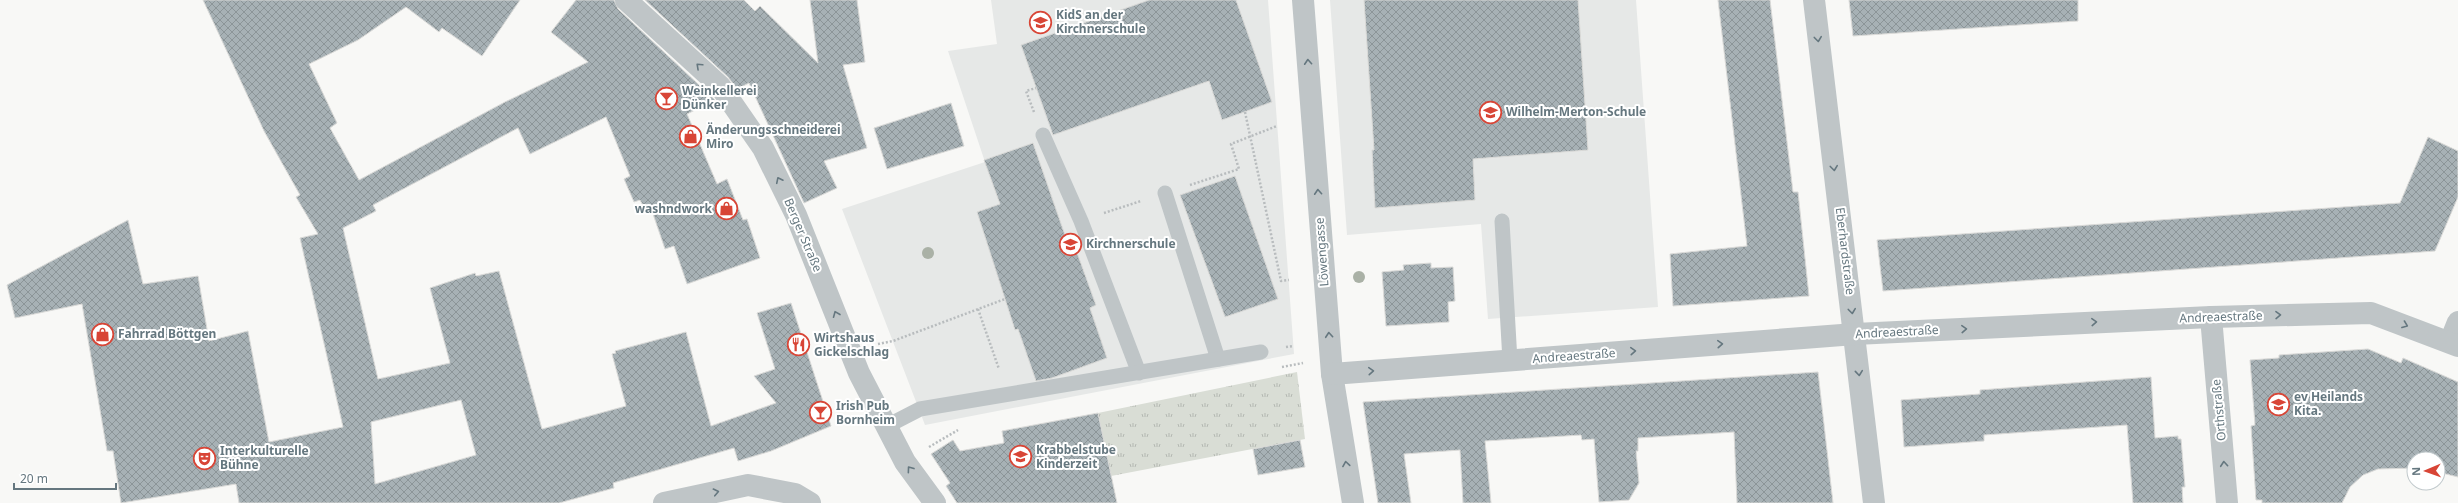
<svg xmlns="http://www.w3.org/2000/svg" width="2458" height="503" font-family="'Noto Sans',sans-serif">
  <defs>
    <pattern id="park-tufts" width="24" height="20" patternUnits="userSpaceOnUse"><rect width="24" height="20" fill="#d9ddd5"/><path d="M3 7l-1-3M5 7V3M7 7l1-3M15 17l-1-3M17 17v-4M19 17l1-3" fill="none" stroke="#b4b8b2"/></pattern>
    <pattern id="building-cross-hatch" width="8" height="8" patternUnits="userSpaceOnUse"><rect width="8" height="8" fill="#a7b1b5"/><path d="M0 0l8 8M0 8l8-8" fill="none" stroke="#8c9598"/></pattern>
  </defs>
  <rect width="100%" height="100%" fill="#f8f8f6"/>
  <g fill="#e6e8e7">
    <polygon points="991,0 1268,0 1294,354 925,425 842,209 985,162 948,51 997,44"/>
    <polygon points="1330,0 1636,0 1658,307 1488,319 1481,224 1347,235"/>
  </g>
  <polygon fill="url(#park-tufts)" points="1297,372 1305,439 1111,476 1098,413"/>
  <g fill="url(#building-cross-hatch)" stroke="#dadad8" fill-rule="evenodd">
    <path d="M 203,0 L 520,0 L 482,56 L 442,28 L 439,32 L 406,7 L 358,40 L 309,64 L 337,123 L 330,128 L 359,180 L 505,102 L 588,62 L 551,32 L 576,0 L 614,0 L 618,9 L 715,100 L 687,114 L 717,184 L 727,179 L 743,220 L 747,219 L 760,258 L 687,284 L 674,246 L 665,249 L 652,211 L 647,213 L 640,200 L 634,202 L 624,179 L 630,176 L 606,117 L 530,154 L 518,128 L 373,205 L 376,211 L 343,228 L 378,379 L 450,363 L 430,288 L 475,273 L 476,276 L 499,271 L 542,429 L 626,406 L 612,354 L 616,353 L 615,351 L 686,332 L 711,426 L 776,403 L 754,376 L 775,369 L 757,313 L 791,303 L 831,426 L 771,451 L 738,461 L 734,448 L 613,483 L 614,488 L 559,503 L 239,503 L 236,484 L 121,503 L 113,451 L 107,451 L 82,304 L 15,318 L 7,285 L 128,220 L 143,284 L 198,276 L 209,341 L 248,331 L 269,442 L 343,427 L 300,238 L 318,234 L 296,197 L 300,195 L 264,131 ZM 461,400 L 476,455 L 375,484 L 371,422 Z"/>
    <polygon points="645,0 744,0 755,11 760,6 818,63 810,0 857,0 865,62 843,65 867,148 824,161 837,188 804,203 749,83 737,89 728,77"/>
    <polygon points="1149,0 1236,0 1272,102 1222,120 1209,81 1053,135 1021,45"/>
    <polygon points="1364,0 1578,0 1588,150 1473,159 1475,200 1375,208 1372,150 1374,150"/>
    <polygon points="1718,0 1770,0 1793,192 1798,192 1809,296 1673,306 1670,254 1747,246"/>
    <polygon points="1849,0 2078,0 2078,21 1853,36"/>
    <polygon points="951,103 964,146 887,169 874,128"/>
    <polygon points="2428,137 2458,151 2458,197 2435,251 1883,291 1877,240 2400,203"/>
    <polygon points="1033,143 1066,238 1071,236 1096,305 1090,308 1107,358 1052,378 1036,381 1018,329 1015,330 977,212 1000,204 984,160"/>
    <polygon points="1235,176 1278,299 1225,317 1180,195"/>
    <polygon points="1431,263 1431,268 1453,267 1455,301 1448,302 1449,322 1386,326 1382,272 1404,270 1403,265"/>
    <polygon points="2368,349 2401,363 2403,358 2458,382 2458,477 2438,472 2438,459 2414,459 2414,468 2378,469 2363,475 2350,487 2342,503 2262,503 2262,500 2256,500 2251,426 2255,425 2250,360 2279,358 2279,355"/>
    <polygon points="1818,372 1833,503 1737,503 1734,432 1638,438 1638,451 1636,451 1639,483 1629,500 1599,502 1594,439 1582,440 1581,435 1485,441 1491,503 1463,503 1460,450 1404,454 1411,503 1378,503 1363,402"/>
    <polygon points="2151,377 2155,438 2178,436 2178,439 2181,439 2185,487 2182,487 2183,503 2133,503 2127,425 1984,435 1984,441 1904,447 1901,400 1980,394 1980,390"/>
    <polygon points="1098,413 1117,503 957,503 946,486 950,483 931,454 953,440 960,451 1004,443 1002,431"/>
    <polygon points="1300,440 1305,467 1258,475 1253,449"/>
  </g>
  <g fill="none" stroke-linecap="round" stroke-linejoin="round">
    <g stroke="#b8bcbe" stroke-width="2.5" stroke-dasharray="2 2" stroke-linecap="butt">
      <polyline points="1034,112 1026,91 1036,88"/>
      <polyline points="1245,112 1281,281 1289,280"/>
      <polyline points="1190,185 1239,169 1231,144 1277,126"/>
      <polyline points="1104,213 1141,201"/>
      <polyline points="978,309 999,369"/>
      <polyline points="878,344 893,341 1005,299"/>
      <polyline points="1286,347 1293,346"/>
      <polyline points="1282,367 1303,363"/>
      <polyline points="929,447 958,430"/>
    </g>
    <g stroke="#bfc5c7" stroke-width="15">
      <polyline points="1043,135 1081,221 1139,373"/>
      <polyline points="1165,193 1218,359"/>
      <polyline points="1502,221 1510,361"/>
      <polyline points="887,426 920,409 1261,352"/>
    </g>
    <g stroke="#bfc5c7" stroke-width="22">
      <polyline points="626,0 720,86 763,148 796,215 859,373 905,462 935,503"/>
      <polyline points="1303,0 1332,374 1353,503"/>
      <polyline points="1814,0 1874,503"/>
      <polyline points="2211,317 2227,503"/>
      <polyline points="2450,342 2458,322"/>
      <polyline points="1332,374 1855,334 2211,317 2371,313 2458,346"/>
      <polyline points="664,503 748,485 795,494 810,503"/>
    </g>
  </g>
  <g fill="#aab1a6">
    <circle cx="928" cy="253" r="6"/>
    <circle cx="1359" cy="277" r="6"/>
  </g>
  <defs><path id="oneway-chevron" d="M-2-3.5L2.5 0L-2 3.5" fill="none" stroke-width="1.6" stroke-linecap="round" stroke-linejoin="round"/></defs>
  <g stroke="#65777f">
    <use href="#oneway-chevron" transform="translate(1818 39) rotate(83)"/>
    <use href="#oneway-chevron" transform="translate(1308 62) rotate(-94)"/>
    <use href="#oneway-chevron" transform="translate(699 66) rotate(-137)"/>
    <use href="#oneway-chevron" transform="translate(1834 168) rotate(83)"/>
    <use href="#oneway-chevron" transform="translate(779 180) rotate(-116)"/>
    <use href="#oneway-chevron" transform="translate(1318 192) rotate(-94)"/>
    <use href="#oneway-chevron" transform="translate(1852 311) rotate(83)"/>
    <use href="#oneway-chevron" transform="translate(836 314) rotate(-112)"/>
    <use href="#oneway-chevron" transform="translate(2278 315) rotate(-1)"/>
    <use href="#oneway-chevron" transform="translate(2094 322) rotate(-3)"/>
    <use href="#oneway-chevron" transform="translate(2405 325) rotate(21)"/>
    <use href="#oneway-chevron" transform="translate(1964 329) rotate(-3)"/>
    <use href="#oneway-chevron" transform="translate(1329 335) rotate(-95)"/>
    <use href="#oneway-chevron" transform="translate(1720 344) rotate(-4)"/>
    <use href="#oneway-chevron" transform="translate(1633 351) rotate(-4)"/>
    <use href="#oneway-chevron" transform="translate(1371 371) rotate(-4)"/>
    <use href="#oneway-chevron" transform="translate(1859 373) rotate(84)"/>
    <use href="#oneway-chevron" transform="translate(1346 464) rotate(-99)"/>
    <use href="#oneway-chevron" transform="translate(2224 464) rotate(-95)"/>
    <use href="#oneway-chevron" transform="translate(910 469) rotate(-126)"/>
    <use href="#oneway-chevron" transform="translate(716 492) rotate(-12)"/>
  </g>
  <defs>
    <symbol id="school-ring" viewBox="-11 -11 22 22"><circle r="9.5" fill="#fff" stroke="#d84536" stroke-width="1.5"/><path d="M0-5L7-2L0 1L-7-2ZM-4 1L0 2.5L4 1V4Q0 6-4 4Z" fill="#d84536"/></symbol>
    <symbol id="bar-ring" viewBox="-11 -11 22 22"><circle r="9.5" fill="#fff" stroke="#d84536" stroke-width="1.5"/><path d="M-6-5H6L.8 .8V4.5H3.5V6h-7V4.5H-.8V.8Z" fill="#d84536"/></symbol>
    <symbol id="shop-ring" viewBox="-11 -11 22 22"><circle r="9.5" fill="#fff" stroke="#d84536" stroke-width="1.5"/><path d="M-5-2.5h2.3a2.7 3.5 0 0 1 5.4 0H5L5.5 6h-11ZM-1.5-2.5h3a1.5 2.3 0 0 0-3 0Z" fill="#d84536"/></symbol>
    <symbol id="restaurant-ring" viewBox="-11 -11 22 22"><circle r="9.5" fill="#fff" stroke="#d84536" stroke-width="1.5"/><path d="M-5-6h1v4h1v-4h1v4h1v-4h1v5L-1.5 .5V6h-2V.5L-5-1ZM5-6V6H3V1.5H1.5Q1.5-4 5-6Z" fill="#d84536"/></symbol>
    <symbol id="theatre-ring" viewBox="-11 -11 22 22"><circle r="9.5" fill="#fff" stroke="#d84536" stroke-width="1.5"/><path d="M-5-5.5Q0-4 5-5.5V0Q5 5 0 6Q-5 5-5 0ZM-3.3-2.5H-1v1.5H-3.3ZM1-2.5H3.3v1.5H1ZM-2.8 1Q0 5.5 2.8 1Z" fill="#d84536"/></symbol>
  </defs>
  <g fill-rule="evenodd">
    <use href="#school-ring" x="1028" y="10" width="25" height="25"/>
    <use href="#bar-ring" x="654" y="86" width="25" height="25"/>
    <use href="#school-ring" x="1478" y="100" width="25" height="25"/>
    <use href="#shop-ring" x="678" y="124" width="25" height="25"/>
    <use href="#shop-ring" x="714" y="196" width="25" height="25"/>
    <use href="#school-ring" x="1058" y="232" width="25" height="25"/>
    <use href="#shop-ring" x="90" y="322" width="25" height="25"/>
    <use href="#restaurant-ring" x="786" y="332" width="25" height="25"/>
    <use href="#school-ring" x="2266" y="392" width="25" height="25"/>
    <use href="#bar-ring" x="808" y="400" width="25" height="25"/>
    <use href="#school-ring" x="1008" y="444" width="25" height="25"/>
    <use href="#theatre-ring" x="192" y="446" width="25" height="25"/>
  </g>
  <g text-anchor="middle" stroke-width="4" stroke-linejoin="round" paint-order="stroke">
    <g font-size="12" font-weight="bold" fill="#65777f" stroke="#fff" text-anchor="start">
      <text x="1056" y="19">KidS an der<tspan x="1056" dy="14">Kirchnerschule</tspan></text>
      <text x="682" y="95">Weinkellerei<tspan x="682" dy="14">Dünker</tspan></text>
      <text x="1506" y="116">Wilhelm-Merton-Schule</text>
      <text x="706" y="134">Änderungsschneiderei<tspan x="706" dy="14">Miro</tspan></text>
      <text x="712" y="213" text-anchor="end">washndwork</text>
      <text x="1086" y="248">Kirchnerschule</text>
      <text x="118" y="338">Fahrrad Böttgen</text>
      <text x="814" y="342">Wirtshaus<tspan x="814" dy="14">Gickelschlag</tspan></text>
      <text x="2294" y="401">ev Heilands<tspan x="2294" dy="14">Kita.</tspan></text>
      <text x="836" y="410">Irish Pub<tspan x="836" dy="14">Bornheim</tspan></text>
      <text x="1036" y="454">Krabbelstube<tspan x="1036" dy="14">Kinderzeit</tspan></text>
      <text x="220" y="455">Interkulturelle<tspan x="220" dy="14">Bühne</tspan></text>
    </g>
    <g font-size="12" fill="#65777f" stroke="#fff">
      <text transform="translate(803 235) rotate(67)" y="4">Berger Straße</text>
      <text transform="translate(1845 251) rotate(83)" y="4">Eberhardstraße</text>
      <text transform="translate(1322 252) rotate(-94)" y="4">Löwengasse</text>
      <text transform="translate(2221 317) rotate(-2)" y="4">Andreaestraße</text>
      <text transform="translate(1897 332) rotate(-3)" y="4">Andreaestraße</text>
      <text transform="translate(1574 356) rotate(-4)" y="4">Andreaestraße</text>
      <text transform="translate(2219 410) rotate(-95)" y="4">Orthstraße</text>
    </g>
  </g>
  <g transform="translate(2426 471) rotate(268)"><circle r="19" fill="#ffffff" stroke="#c1c9cc"/>
  <path d="M0-3L7 15L0 10L-7 15Z" fill="#d84536"/>
  <text y="-6" font-size="11" font-weight="bold" text-anchor="middle" fill="#65777f">N</text>
  </g>
  <path d="M14 483v6h102v-6" fill="none" stroke="#65777f" stroke-width="2"/>
  <text x="20" y="483" font-size="12" fill="#65777f" stroke="#ffffff" stroke-width="3" paint-order="stroke">20 m</text>
</svg>
